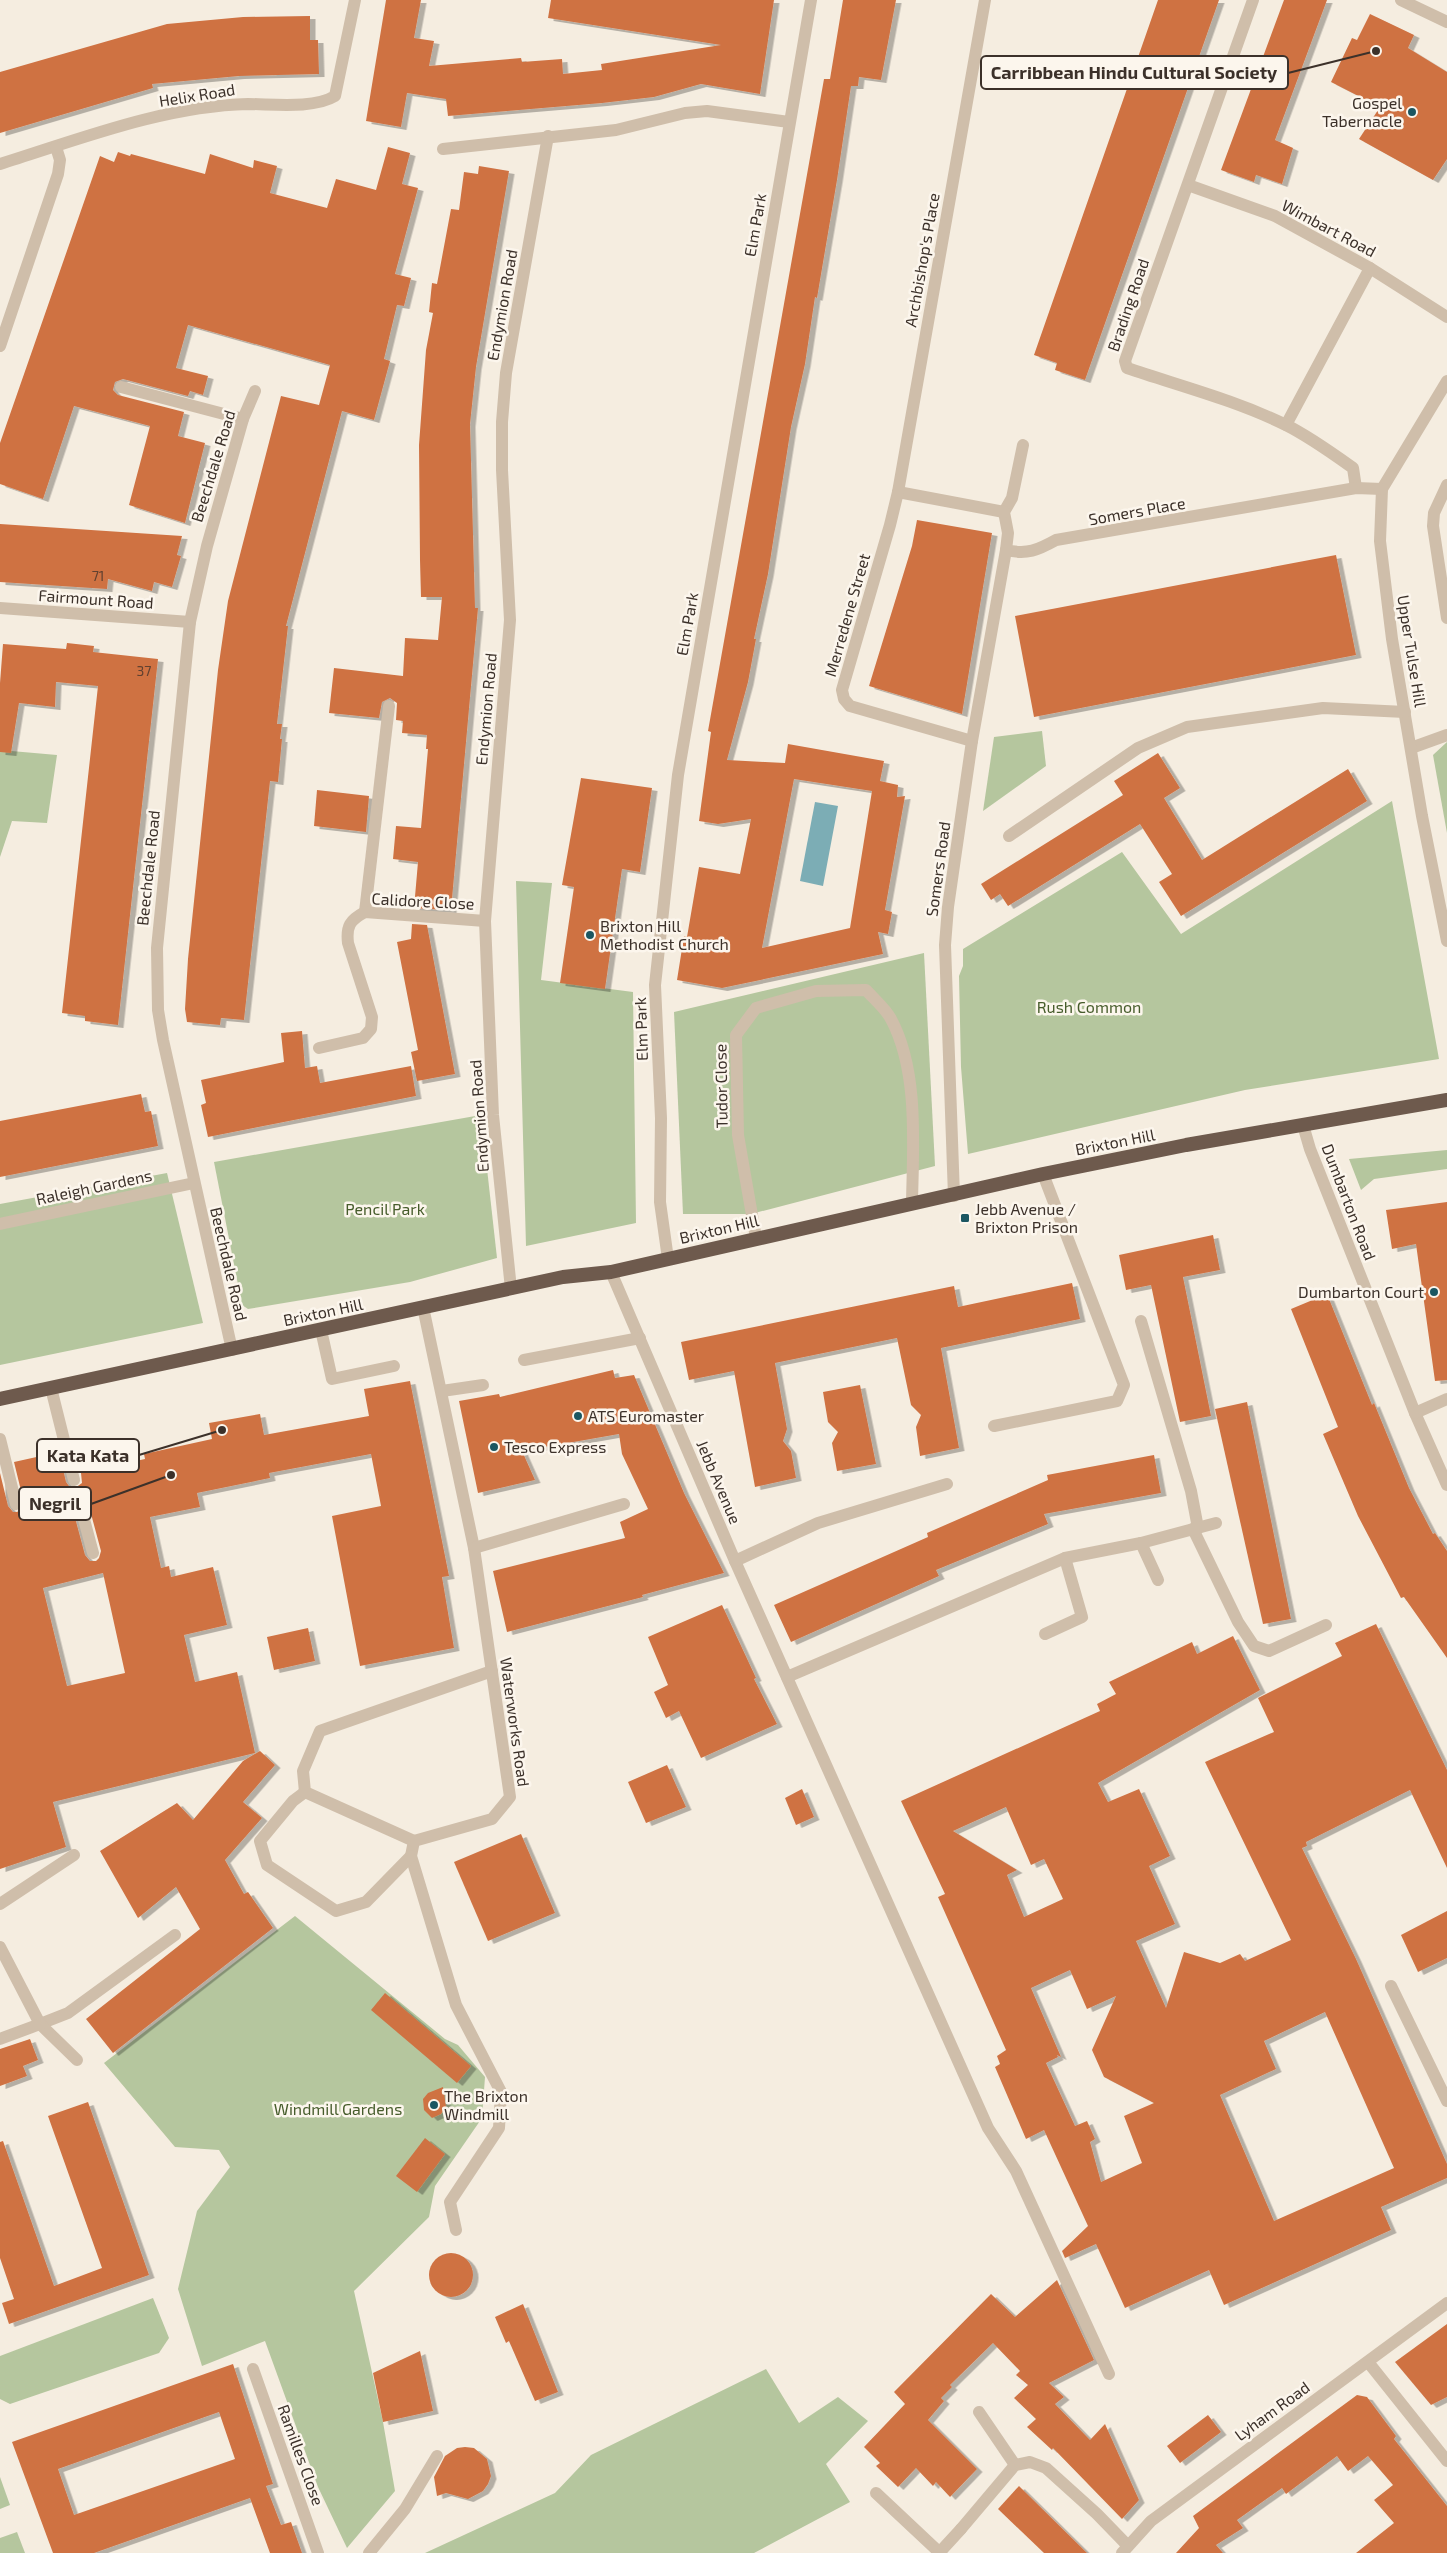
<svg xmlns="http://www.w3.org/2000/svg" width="1447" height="2553" font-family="'Exo 2',sans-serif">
  <defs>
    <filter id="shadow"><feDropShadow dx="5.5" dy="3" stdDeviation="0" flood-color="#0004"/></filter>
  </defs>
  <rect width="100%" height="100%" fill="#f5ede0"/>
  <g fill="#b5c69e">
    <polygon points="1042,731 1046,766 983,811 994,737"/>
    <polygon points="1447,742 1447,833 1433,755"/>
    <polygon points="0,750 57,755 47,823 12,821 0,857"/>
    <polygon points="1392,801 1439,1059 1245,1090 968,1154 961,1067 959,976 963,966 963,949 1122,852 1181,934"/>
    <polygon points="516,881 552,883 541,980 633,992 636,1223 526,1246"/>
    <polygon points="924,953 935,1166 751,1214 683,1214 674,1012"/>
    <polygon points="481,1115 497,1258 410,1282 248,1309 242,1305 214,1162"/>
    <polygon points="1447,1150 1447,1169 1374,1179 1361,1190 1349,1159"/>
    <polygon points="167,1173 203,1323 0,1365 0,1204"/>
    <polygon points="295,1916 445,2039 458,2045 485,2077 482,2118 435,2186 429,2217 354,2291 383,2422 395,2491 347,2548 318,2487 265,2341 202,2366 178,2289 197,2211 230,2167 219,2150 175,2147 104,2063"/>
    <polygon points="153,2298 169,2338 159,2353 10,2404 0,2399 0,2356"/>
    <polygon points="766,2369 799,2423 838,2397 868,2421 826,2464 850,2502 754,2553 425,2553 555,2493 591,2455"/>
    <polygon points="0,2477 10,2505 0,2509"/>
    <polygon points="17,2532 25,2553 0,2553 0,2538"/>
  </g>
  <polygon fill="#7cadb5" points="815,802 838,806 823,886 800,881"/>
  <g fill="#cf7243" fill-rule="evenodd" filter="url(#shadow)">
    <polygon points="386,0 421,0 414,38 434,41 429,66 521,58 522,62 562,59 563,74 602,70 601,64 721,45 548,18 551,0 774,0 760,94 701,84 654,97 602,103 448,116 446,99 407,93 401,127 366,121"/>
    <path d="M 843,0 L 896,0 L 881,80 L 859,77 L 858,86 L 851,86 L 837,180 L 817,298 L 815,297 L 805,364 L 791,427 L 768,574 L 754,639 L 756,639 L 748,682 L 727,760 L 785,763 L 788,744 L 884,761 L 880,781 L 898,785 L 897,797 L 905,796 L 885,910 L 892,912 L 888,934 L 878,932 L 883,954 L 722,988 L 677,980 L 684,936 L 687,937 L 699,867 L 740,874 L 751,819 L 718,824 L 699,821 L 711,732 L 708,731 L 824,79 L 830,79 ZM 794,779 L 872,791 L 850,928 L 762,948 Z"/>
    <polygon points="1158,0 1219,0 1085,380 1055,370 1057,363 1034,355"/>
    <polygon points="1284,0 1327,0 1275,140 1293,148 1282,184 1256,175 1254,182 1221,170"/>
    <polygon points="1370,14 1414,35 1408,48 1447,72 1447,159 1433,180 1359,139 1380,107 1331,82 1352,38 1357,40"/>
    <polygon points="310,16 310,40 318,40 319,74 239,76 152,84 153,88 0,133 0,72 167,24 243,17"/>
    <polygon points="388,147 410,153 402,184 418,188 395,274 411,278 404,306 397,305 384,359 390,361 374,420 342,411 286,626 288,626 277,724 282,724 280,739 282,739 278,782 270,781 244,1020 221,1018 220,1025 187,1022 185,1009 188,959 218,670 228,601 281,396 319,405 330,365 188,325 176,368 208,376 203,395 190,391 188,396 123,379 115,382 113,390 118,395 184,412 178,436 205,443 185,523 129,505 150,426 74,406 43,499 0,484 0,443 100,156 114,162 118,152 130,156 131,154 205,174 210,154 253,168 254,160 277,166 270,193 327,208 336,179 376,190"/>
    <polygon points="479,166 509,171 476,367 470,424 475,608 478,608 451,910 414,908 418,862 393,859 396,826 421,828 428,749 426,749 427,735 402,733 403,721 396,720 397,703 390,698 382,702 379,718 329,713 334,668 403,676 405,638 438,640 442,597 421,597 420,560 419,445 426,350 433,313 429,312 432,283 437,284 451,209 459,210 464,172 478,174"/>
    <polygon points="917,520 992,533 962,714 869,686 912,546"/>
    <polygon points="0,524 182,536 177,555 181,556 172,587 154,582 152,591 108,579 107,589 0,582"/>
    <polygon points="1336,555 1356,655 1034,717 1015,616"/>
    <polygon points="67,643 94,646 93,652 158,659 118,1025 85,1021 85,1016 62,1013 98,686 56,682 55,707 19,703 11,753 0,752 0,683 3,644 66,649"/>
    <polygon points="1158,753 1180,788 1164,798 1202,860 1348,769 1367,801 1181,916 1159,882 1172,874 1140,824 1008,906 1000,894 991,900 981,884 1123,795 1114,781"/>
    <polygon points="581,778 652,788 640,872 622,869 605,989 560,983 574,887 562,885"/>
    <polygon points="317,790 369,796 366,832 314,826"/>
    <polygon points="412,924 427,925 455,1074 417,1081 411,1052 418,1050 397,942 411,939"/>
    <polygon points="302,1031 305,1068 317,1066 320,1083 411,1066 416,1096 208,1137 201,1105 206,1103 201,1080 284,1062 281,1033"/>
    <polygon points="141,1094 145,1112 151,1111 158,1146 0,1177 0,1121"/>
    <polygon points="1447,1202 1447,1380 1435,1381 1416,1244 1392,1249 1386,1210"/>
    <polygon points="1213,1235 1220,1270 1183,1277 1211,1416 1180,1422 1151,1285 1126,1290 1119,1255"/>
    <polygon points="1072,1283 1080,1319 941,1348 959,1448 920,1456 916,1427 921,1415 911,1405 897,1338 775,1363 787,1429 783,1441 791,1451 796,1478 755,1487 734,1371 689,1380 681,1342 954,1286 958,1307"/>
    <polygon points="1327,1294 1372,1405 1374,1403 1409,1488 1433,1534 1435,1533 1447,1551 1447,1658 1404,1597 1401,1598 1358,1516 1323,1434 1338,1427 1291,1309"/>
    <polygon points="613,1370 615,1378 634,1375 684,1493 724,1573 642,1595 643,1597 507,1632 493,1571 625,1538 620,1522 648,1509 622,1454 619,1434 522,1451 535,1480 478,1493 459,1401 499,1394 500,1397"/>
    <path d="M 410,1381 L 449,1576 L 442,1577 L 454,1648 L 360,1666 L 332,1516 L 381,1506 L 371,1454 L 269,1473 L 270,1478 L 197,1493 L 200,1507 L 150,1517 L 161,1568 L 169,1566 L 171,1577 L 213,1567 L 227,1625 L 184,1635 L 195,1682 L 237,1672 L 255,1753 L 53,1802 L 66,1847 L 0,1869 L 0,1473 L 8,1506 L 13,1512 L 17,1512 L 22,1509 L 24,1503 L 14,1462 L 59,1452 L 66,1482 L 69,1486 L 75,1488 L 82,1483 L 81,1473 L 145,1459 L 144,1454 L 212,1439 L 209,1423 L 260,1414 L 264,1435 L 369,1416 L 364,1389 ZM 79,1504 L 85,1504 L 90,1510 L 101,1551 L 99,1558 L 96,1561 L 90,1561 L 85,1555 L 74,1514 L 76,1507 ZM 103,1573 L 125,1673 L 67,1686 L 43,1588 Z"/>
    <polygon points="860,1385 876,1464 837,1471 832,1443 838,1432 828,1422 823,1392"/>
    <polygon points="1247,1402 1291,1619 1263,1624 1215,1409"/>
    <polygon points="1154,1455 1161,1493 1044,1514 1048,1524 936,1570 939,1576 791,1642 774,1605 928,1537 927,1533 1048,1480 1047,1475"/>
    <polygon points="722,1605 756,1678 754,1679 777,1724 701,1758 679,1711 666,1718 654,1692 668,1685 648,1637"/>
    <path d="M 1376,1624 L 1447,1770 L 1447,1868 L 1410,1790 L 1306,1842 L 1307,1846 L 1302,1848 L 1356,1959 L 1447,2164 L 1447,2178 L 1381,2207 L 1391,2230 L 1224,2305 L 1209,2270 L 1125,2308 L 1096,2244 L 1065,2258 L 1062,2251 L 1088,2226 L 1044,2130 L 1026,2139 L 995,2067 L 1000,2064 L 997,2056 L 1006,2050 L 938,1897 L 945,1894 L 901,1801 L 1100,1711 L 1097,1704 L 1116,1694 L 1109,1682 L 1192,1642 L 1197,1654 L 1233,1636 L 1260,1690 L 1098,1783 L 1108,1802 L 1139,1789 L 1170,1856 L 1149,1866 L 1175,1924 L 1136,1941 L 1166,2008 L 1184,1952 L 1220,1963 L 1240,1954 L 1245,1961 L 1291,1940 L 1205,1762 L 1274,1732 L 1258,1698 L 1342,1656 L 1335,1643 ZM 1006,1807 L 1031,1865 L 1044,1859 L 1063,1899 L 1024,1917 L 1007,1875 L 1017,1870 L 953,1831 ZM 1070,1970 L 1087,2009 L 1116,1996 L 1092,2050 L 1104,2077 L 1154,2103 L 1124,2116 L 1142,2163 L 1101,2182 L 1090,2142 L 1095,2139 L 1087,2121 L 1075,2126 L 1046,2063 L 1058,2057 L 1057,2055 L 1061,2057 L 1031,1988 ZM 1325,2012 L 1394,2168 L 1274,2221 L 1220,2095 L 1276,2069 L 1264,2041 Z"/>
    <polygon points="308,1628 315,1661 274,1670 267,1637"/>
    <polygon points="260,1751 275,1765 243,1802 262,1818 225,1860 244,1894 248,1892 273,1928 113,2053 86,2019 200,1929 176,1887 138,1918 100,1851 177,1803 193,1820 243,1761"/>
    <polygon points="667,1765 686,1807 646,1823 628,1782"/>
    <polygon points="802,1789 814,1817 796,1825 785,1798"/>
    <polygon points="521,1834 555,1913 488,1941 454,1862"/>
    <polygon points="1447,1911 1447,1958 1418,1972 1401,1935"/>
    <polygon points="385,1993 471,2066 457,2083 371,2010"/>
    <polygon points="30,2039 38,2060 23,2066 27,2076 0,2086 0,2049"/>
    <polygon points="443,2087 446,2107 441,2114 432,2118 424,2110 423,2099 428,2093"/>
    <polygon points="88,2102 149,2275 9,2324 2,2303 14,2299 0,2258 0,2142 3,2141 54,2286 102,2268 48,2116"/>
    <polygon points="425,2138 445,2154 417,2192 396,2176"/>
    <circle cx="451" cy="2275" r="22"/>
    <polygon points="1057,2280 1094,2360 1049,2383 1064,2397 1055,2404 1090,2440 1105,2424 1139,2500 1122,2519 1053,2448 1052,2450 1027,2427 1036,2419 1014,2398 1028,2385 1016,2375 1020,2371 993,2343 950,2385 952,2387 941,2398 944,2401 928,2420 977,2469 950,2497 936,2482 933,2486 916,2468 898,2487 876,2466 880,2463 864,2447 905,2404 894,2392 991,2294 1015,2317"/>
    <polygon points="523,2304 558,2392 535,2401 509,2341 506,2343 495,2317"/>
    <polygon points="1447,2324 1447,2397 1431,2405 1395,2362"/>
    <polygon points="420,2351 433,2411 383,2422 373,2373"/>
    <path d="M 233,2364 L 273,2484 L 266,2486 L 281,2525 L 291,2522 L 302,2553 L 270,2553 L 250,2498 L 94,2553 L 53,2553 L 12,2442 ZM 219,2412 L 235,2459 L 74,2515 L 58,2469 Z"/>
    <polygon points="1357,2395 1367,2397 1396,2436 1394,2439 1447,2506 1447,2553 1356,2553 1394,2523 1374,2500 1393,2485 1368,2456 1348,2471 1337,2456 1286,2494 1282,2488 1237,2520 1243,2528 1216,2545 1223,2553 1176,2553 1199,2528 1193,2516"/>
    <polygon points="1208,2415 1221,2432 1180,2463 1167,2446"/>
    <polygon points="465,2447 474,2448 487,2459 491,2476 488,2484 483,2491 468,2499 446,2493 437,2496 434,2477 445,2456 457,2448"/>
    <polygon points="1019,2486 1087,2553 1044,2553 998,2509"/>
  </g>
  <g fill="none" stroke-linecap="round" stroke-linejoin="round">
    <g stroke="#cfbeaa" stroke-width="12">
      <polyline points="121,387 243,419"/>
      <polyline points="1286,425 1370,268"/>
      <polyline points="1447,485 1434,513 1433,526 1447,618"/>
      <polyline points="1411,748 1447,735"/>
      <polyline points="0,1224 194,1183"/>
      <path d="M 756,1238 L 738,1135 L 736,1035 L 756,1008 L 816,991 L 866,990 C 874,999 886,1009 891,1019 C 919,1071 913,1146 912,1203"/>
      <polyline points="611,1272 735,1561 988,2128 1016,2171 1109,2374"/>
      <polyline points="423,1307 474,1548 510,1797 492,1819 414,1841 411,1856 456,2005 501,2092 499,2128 450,2202 456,2230"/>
      <polyline points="1141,1321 1191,1491 1198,1528"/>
      <polyline points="321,1330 332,1379 394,1366"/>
      <polyline points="524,1360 640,1338"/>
      <polyline points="51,1388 74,1480"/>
      <polyline points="442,1391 483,1385"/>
      <polyline points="0,1439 16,1504"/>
      <polyline points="82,1512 93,1553"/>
      <polyline points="1193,1529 1238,1622 1254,1646 1269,1651 1326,1625"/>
      <polyline points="1141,1543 1158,1580"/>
      <polyline points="474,1548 624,1504"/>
      <polyline points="735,1561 818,1523 947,1484"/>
      <polyline points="1045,1634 1082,1617 1065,1558"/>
      <polyline points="787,1677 1065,1558 1141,1543 1216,1523"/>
      <polyline points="305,1792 293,1801 260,1841 267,1865 336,1911 366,1902 411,1856"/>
      <polyline points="414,1841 305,1792 303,1771 320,1731 492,1671"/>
      <polyline points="0,1904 74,1855"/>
      <polyline points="1391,1986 1447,2101"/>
      <polyline points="40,2024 68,2013 175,1935"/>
      <polyline points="876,2493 940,2553"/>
      <polyline points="369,2553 405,2509 437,2456"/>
      <polyline points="939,2553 961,2529"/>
    </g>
    <g stroke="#cfbeaa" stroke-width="12">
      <path d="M 1253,0 L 1125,361 L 1127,368 C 1180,386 1235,400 1286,425 C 1310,437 1332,453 1353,468 L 1356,488"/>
      <polyline points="1401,0 1447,22"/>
      <polyline points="443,149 616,130 685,113 707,111 789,122"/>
      <path d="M 0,164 C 80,139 164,106 248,104 C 273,104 314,109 335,96 L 355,0"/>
      <polyline points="1188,185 1275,216 1370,268 1447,317"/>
      <polyline points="0,346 58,174 60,160 56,147"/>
      <polyline points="1447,381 1382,489 1380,541 1392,639 1422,816 1447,941"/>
      <path d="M 1023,445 L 1012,498 L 1004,512 L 1008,533 L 1006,550 C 1027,555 1038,550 1056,540 L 1356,488 L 1382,489"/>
      <polyline points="898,492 1004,512"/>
      <polyline points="0,608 190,622"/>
      <polyline points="972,741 850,706 844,699 842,690 890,525 898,492 985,0"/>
      <polyline points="1009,836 1138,748 1187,727 1323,708 1405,712"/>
      <polyline points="365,912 389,706"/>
      <path d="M 319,1048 L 363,1038 L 371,1029 L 372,1017 L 348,943 C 346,926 350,920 365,912 L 485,921"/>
      <polyline points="1303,1125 1310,1149 1415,1413 1447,1485"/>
      <polyline points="954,1196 945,945 948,907 972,741 1006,550"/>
      <polyline points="668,1259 660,1202 661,1118 655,985 678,775 811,0"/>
      <polyline points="511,1289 493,1115 485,921 510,620 502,470 502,422 506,373 548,136"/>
      <polyline points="232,1350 163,1040 158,1010 157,948 190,622 207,546 243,419 255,391"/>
      <polyline points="1415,1413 1447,1399"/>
      <polyline points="994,1426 1117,1401 1124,1385 1043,1174"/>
      <polyline points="0,1947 40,2024 77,2060"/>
      <polyline points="0,2039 40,2024"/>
      <polyline points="1368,2362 1447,2461"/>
      <polyline points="253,2369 318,2553"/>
      <polyline points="979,2412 1015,2465"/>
      <polyline points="961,2529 1015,2465 1030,2462 1046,2468 1097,2514 1128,2546"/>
      <polyline points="1122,2553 1151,2521 1447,2303"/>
    </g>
    <polyline stroke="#6e5a4d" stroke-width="14" points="0,1399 563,1277 611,1272 1043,1174 1186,1145 1447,1100"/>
  </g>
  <g fill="#1b5661" stroke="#fcf6ed" stroke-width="2">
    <circle cx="1412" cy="112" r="5"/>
    <circle cx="590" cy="935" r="5"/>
    <rect x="960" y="1213" width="10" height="10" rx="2.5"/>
    <circle cx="1434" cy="1292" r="5"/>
    <circle cx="578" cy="1416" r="5"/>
    <circle cx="494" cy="1447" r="5"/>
    <circle cx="434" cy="2105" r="5"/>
  </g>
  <g text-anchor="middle" stroke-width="5" stroke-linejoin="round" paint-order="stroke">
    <g font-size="14" fill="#614130">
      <text x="98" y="581">71</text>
      <text x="144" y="676">37</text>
    </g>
    <g font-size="16" fill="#3c312a" stroke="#fcf6ed">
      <text transform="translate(197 95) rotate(-9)" y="6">Helix Road</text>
      <text transform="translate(755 225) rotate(-80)" y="6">Elm Park</text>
      <text transform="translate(1329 228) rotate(28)" y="6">Wimbart Road</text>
      <text transform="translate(922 260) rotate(-80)" y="6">Archbishop's Place</text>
      <text transform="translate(502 305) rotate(-80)" y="6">Endymion Road</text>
      <text transform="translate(1128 305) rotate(-71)" y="6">Brading Road</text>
      <text transform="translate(213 466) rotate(-73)" y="6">Beechdale Road</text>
      <text transform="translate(1137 511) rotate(-10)" y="6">Somers Place</text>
      <text transform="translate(96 599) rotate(4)" y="6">Fairmount Road</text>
      <text transform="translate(847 615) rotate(-74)" y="6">Merredene Street</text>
      <text transform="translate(687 624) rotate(-80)" y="6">Elm Park</text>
      <text transform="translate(1412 651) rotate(81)" y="6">Upper Tulse Hill</text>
      <text transform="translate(486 709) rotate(-85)" y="6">Endymion Road</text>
      <text transform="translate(148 868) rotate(-84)" y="6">Beechdale Road</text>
      <text transform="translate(938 869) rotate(-82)" y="6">Somers Road</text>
      <text transform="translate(423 901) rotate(3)" y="6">Calidore Close</text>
      <text transform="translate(641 1029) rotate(-92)" y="6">Elm Park</text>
      <text transform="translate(721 1086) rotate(-91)" y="6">Tudor Close</text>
      <text transform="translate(479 1116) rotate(-94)" y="6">Endymion Road</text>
      <text transform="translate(1115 1142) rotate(-11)" y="6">Brixton Hill</text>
      <text transform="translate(94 1187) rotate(-12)" y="6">Raleigh Gardens</text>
      <text transform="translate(1349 1202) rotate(69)" y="6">Dumbarton Road</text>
      <text transform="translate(719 1229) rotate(-13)" y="6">Brixton Hill</text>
      <text transform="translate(229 1264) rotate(77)" y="6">Beechdale Road</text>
      <text transform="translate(323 1312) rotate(-12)" y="6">Brixton Hill</text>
      <text transform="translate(719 1482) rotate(67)" y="6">Jebb Avenue</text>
      <text transform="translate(515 1722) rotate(82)" y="6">Waterworks Road</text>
      <text transform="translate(1272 2411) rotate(-36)" y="6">Lyham Road</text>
      <text transform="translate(301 2455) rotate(70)" y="6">Ramilles Close</text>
    </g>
    <g font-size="16" fill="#3c312a" stroke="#fcf6ed" text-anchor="start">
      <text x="1402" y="109" text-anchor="end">Gospel<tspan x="1402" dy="18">Tabernacle</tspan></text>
      <text x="600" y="932">Brixton Hill<tspan x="600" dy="18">Methodist Church</tspan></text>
      <text x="975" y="1215">Jebb Avenue /<tspan x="975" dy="18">Brixton Prison</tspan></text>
      <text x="1424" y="1298" text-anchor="end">Dumbarton Court</text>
      <text x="588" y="1422">ATS Euromaster</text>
      <text x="504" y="1453">Tesco Express</text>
      <text x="444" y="2102">The Brixton<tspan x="444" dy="18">Windmill</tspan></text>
    </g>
    <g font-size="16" fill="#465c2b" stroke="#fcf6ed">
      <text x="1089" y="1013">Rush Common</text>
      <text x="385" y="1215">Pencil Park</text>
      <text x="338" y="2115">Windmill Gardens</text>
    </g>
  </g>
  <path fill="none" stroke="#3c312a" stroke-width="2" d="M1376 51L1288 73M222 1430L139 1455M171 1475L91 1504"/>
  <g fill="#3c312a" stroke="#fcf6ed" stroke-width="2">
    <circle cx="1376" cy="51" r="5"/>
    <circle cx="222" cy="1430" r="5"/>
    <circle cx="171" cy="1475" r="5"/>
  </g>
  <g fill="#fcf6ed" stroke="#3c312a" stroke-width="2">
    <rect x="981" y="56" width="307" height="33" rx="5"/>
    <rect x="37" y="1439" width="102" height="33" rx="5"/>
    <rect x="19" y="1487" width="72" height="33" rx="5"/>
  </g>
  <g font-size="18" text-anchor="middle" font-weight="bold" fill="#3c312a">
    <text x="1134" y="79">Carribbean Hindu Cultural Society</text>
    <text x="88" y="1462">Kata Kata</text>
    <text x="55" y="1510">Negril</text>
  </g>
</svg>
